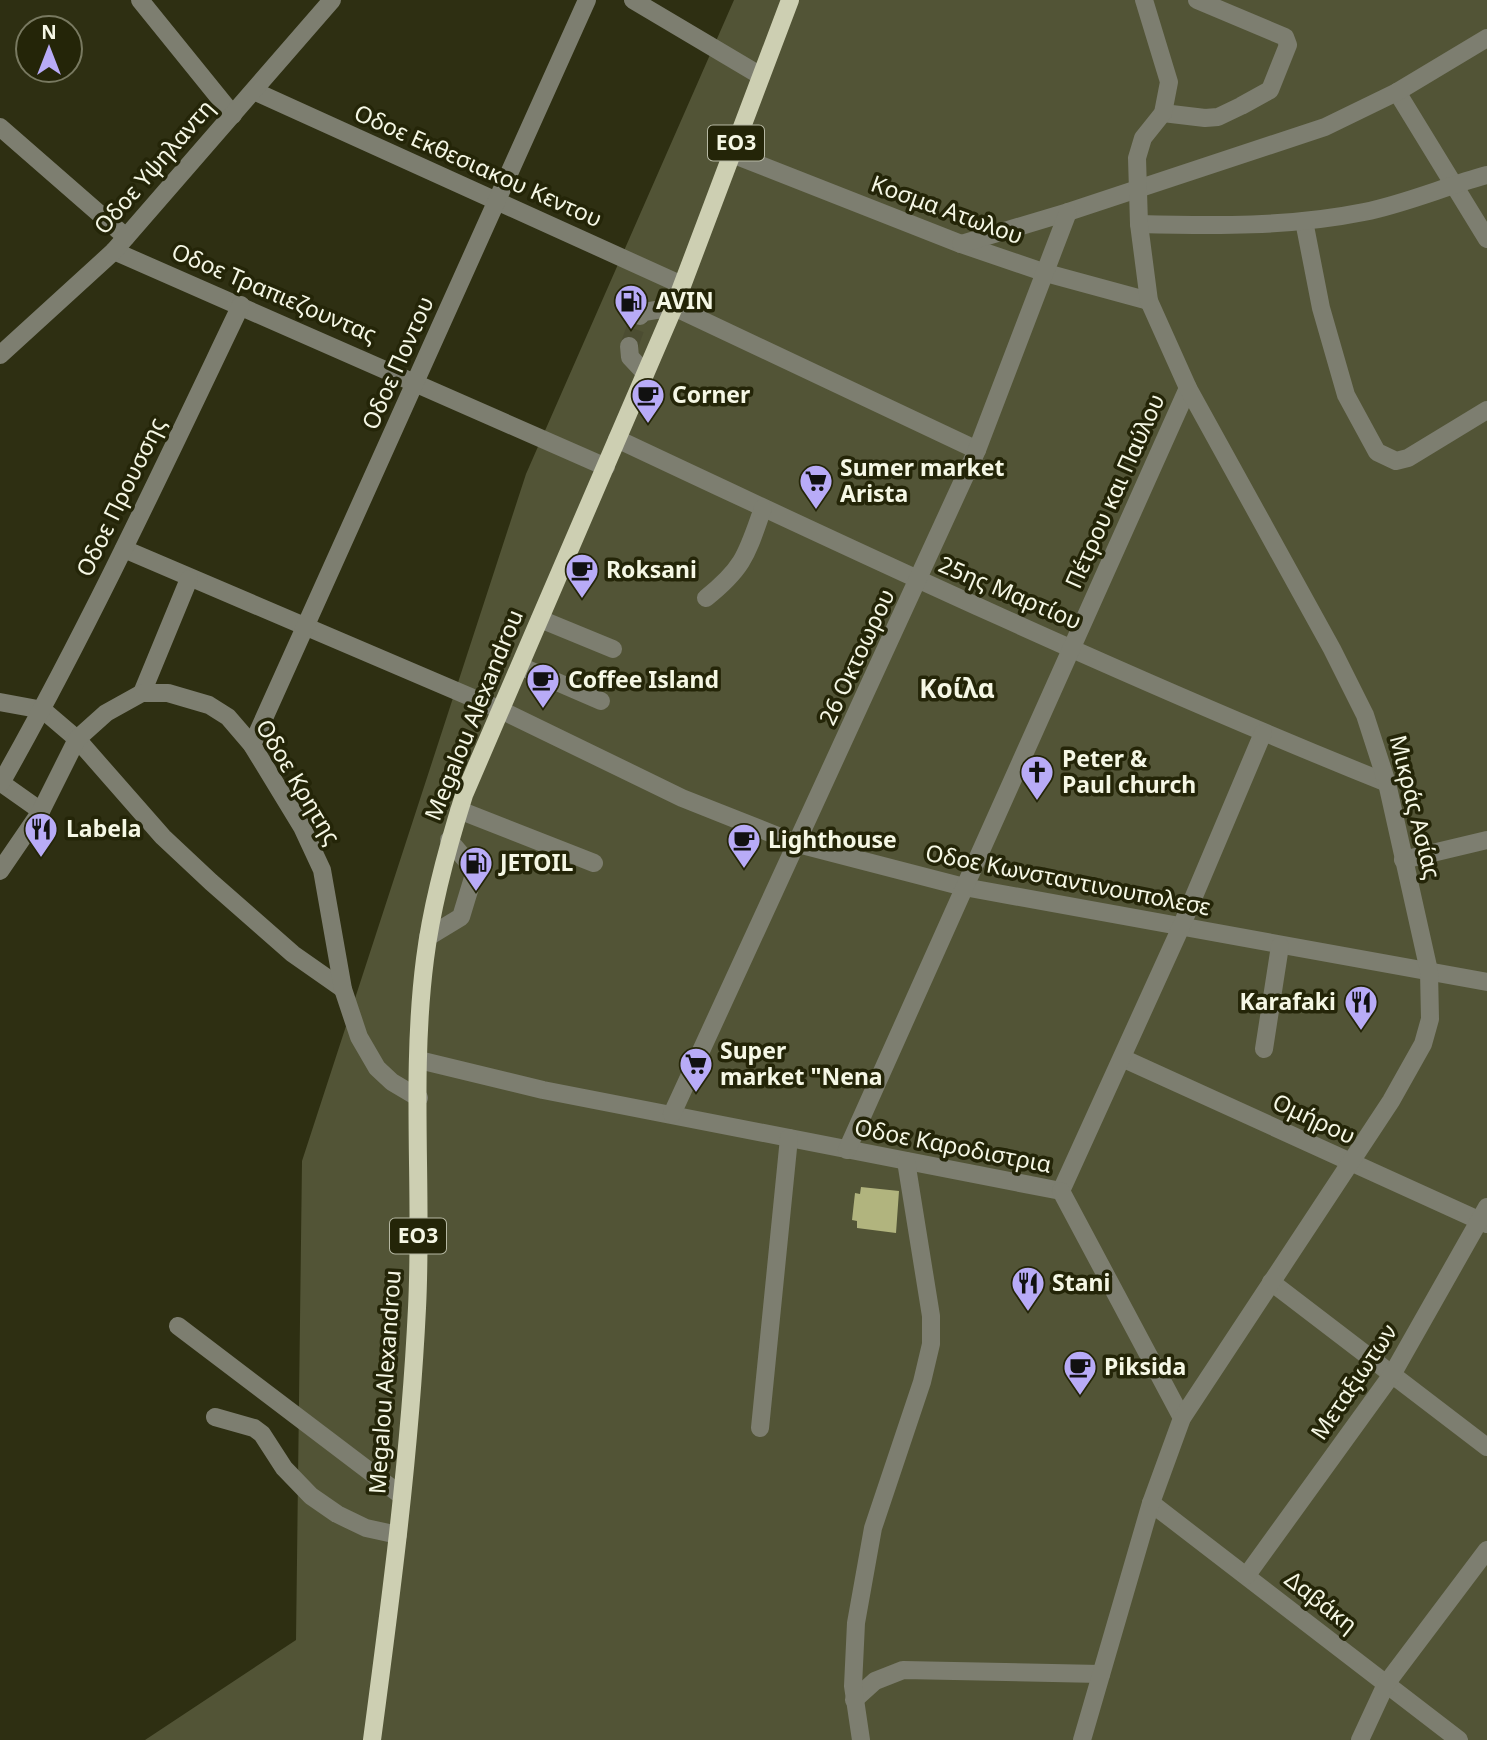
<svg xmlns="http://www.w3.org/2000/svg" width="1487" height="1740" font-family="'Noto Sans',sans-serif">
  <rect width="100%" height="100%" fill="#2e2f12"/>
  <polygon fill="#525436" points="734,0 1487,0 1487,1740 145,1740 296,1640 302,1161 526,474"/>
  <polygon fill="#b1b47e" points="861,1187 899,1191 896,1233 857,1228 857,1221 852,1220 855,1193 860,1194"/>
  <g fill="none" stroke-linecap="round" stroke-linejoin="round">
    <polyline stroke="#4c4d32" stroke-width="18" stroke-dasharray="18 9" stroke-linecap="butt" points="629,346 640,316"/>
    <g stroke="#7d7e70" stroke-width="18">
      <polyline points="140,0 233,115"/>
      <polyline points="633,0 761,76"/>
      <polyline points="254,91 682,285"/>
      <polyline points="1397,92 1487,239"/>
      <polyline points="1163,113 1205,118 1218,117 1241,106 1270,90 1288,45 1285,37 1197,0"/>
      <polyline points="0,127 126,237"/>
      <polyline points="732,154 961,244 1046,273 1149,301"/>
      <polyline points="1304,221 1321,308 1346,395 1377,452 1396,461 1408,458 1487,410"/>
      <path d="M 1139,224 C 1214,226 1290,227 1364,212 C 1405,204 1446,186 1487,175"/>
      <polyline points="961,244 1068,212 1325,127 1397,92 1487,38"/>
      <polyline points="114,251 606,467"/>
      <polyline points="640,316 644,312 674,307 977,450"/>
      <polyline points="629,346 630,357 645,373"/>
      <polyline points="0,355 114,251 332,0"/>
      <path d="M 617,439 C 872,559 1127,678 1387,783"/>
      <polyline points="124,549 501,710 682,798 798,844 964,887 1487,982"/>
      <path d="M 706,598 C 745,567 747,553 763,508"/>
      <polyline points="540,619 613,649"/>
      <polyline points="520,666 601,701"/>
      <polyline points="142,693 189,579"/>
      <polyline points="0,702 43,710 77,739 163,837 211,882 293,954 343,989"/>
      <polyline points="252,745 587,0"/>
      <polyline points="0,782 41,811"/>
      <path d="M 1,783 C 89,627 164,466 241,305"/>
      <polyline points="459,810 594,863"/>
      <polyline points="1403,860 1487,840"/>
      <polyline points="0,871 41,811 77,739 106,713 142,693 168,693 209,705 228,717 252,745 302,827 322,870 343,989 359,1037 377,1068 392,1082 419,1098"/>
      <polyline points="428,937 461,917 475,871 449,840"/>
      <polyline points="1264,1049 1280,946"/>
      <polyline points="1122,1058 1487,1224"/>
      <polyline points="419,1060 543,1090 1061,1191"/>
      <polyline points="672,1114 977,450 1068,212"/>
      <polyline points="847,1150 1188,388"/>
      <polyline points="1061,1191 1181,927 1263,733"/>
      <polyline points="1061,1191 1182,1418"/>
      <polyline points="1271,1282 1487,1447"/>
      <polyline points="178,1326 402,1496"/>
      <polyline points="215,1417 254,1428 262,1434 284,1468 311,1496 337,1514 366,1528 398,1535"/>
      <polyline points="760,1428 789,1138"/>
      <polyline points="1151,1503 1459,1740"/>
      <polyline points="1247,1575 1393,1373 1487,1207"/>
      <polyline points="854,1700 875,1681 903,1670 1101,1674"/>
      <polyline points="861,1740 853,1686 856,1623 873,1528 922,1382 931,1344 931,1316 906,1161"/>
      <polyline points="1082,1740 1151,1503 1182,1418 1391,1101 1423,1044 1430,1019 1429,971 1387,783 1365,715 1332,649 1188,388 1149,301 1139,224 1137,158 1143,138 1163,113 1169,82 1144,0"/>
      <polyline points="1360,1740 1386,1684 1487,1550"/>
    </g>
    <path stroke="#cdcfb2" stroke-width="18" d="M 372,1740 C 391,1597 410,1453 417,1308 C 423,1192 410,1075 425,959 C 432,903 447,849 464,795 L 674,307 L 790,0"/>
  </g>
  <defs>
    <symbol id="fuel-pin" viewBox="-11 -11 22 30"><path d="M0 17L-7.5 6A9.5 9.5 0 1 1 7.5 6Z" fill="#b8abf7" stroke="#242508"/><path d="M-5.5-6h7V0h2V4h1.3V-2.5L3-4.5l.8-.8L6-3V5H2.5V1h-1V6h-7ZM-4.2-4.7v3.2H.2V-4.7Z" fill="#111"/></symbol>
    <symbol id="cafe-pin" viewBox="-11 -11 22 30"><path d="M0 17L-7.5 6A9.5 9.5 0 1 1 7.5 6Z" fill="#b8abf7" stroke="#242508"/><path d="M-5.5-4.5H6V0H3Q3 3.5 0 3.5H-2.5Q-5.5 3.5-5.5 0ZM3-3.2v2h1.7v-2ZM-6 4.5H4V6H-6Z" fill="#111"/></symbol>
    <symbol id="supermarket-pin" viewBox="-11 -11 22 30"><path d="M0 17L-7.5 6A9.5 9.5 0 1 1 7.5 6Z" fill="#b8abf7" stroke="#242508"/><path d="M-6-5.5h2.5l.6 2H6L4.5 2H-2.5L-4.4-4H-6ZM-1.5 3.2a1.3 1.3 0 1 0 .1 0ZM3 3.2a1.3 1.3 0 1 0 .1 0Z" fill="#111"/></symbol>
    <symbol id="church-pin" viewBox="-11 -11 22 30"><path d="M0 17L-7.5 6A9.5 9.5 0 1 1 7.5 6Z" fill="#b8abf7" stroke="#242508"/><path d="M-1.2-6h2.4v3.5h3.3v2.4h-3.3V6h-2.4V-.1h-3.3v-2.4h3.3Z" fill="#111"/></symbol>
    <symbol id="restaurant-pin" viewBox="-11 -11 22 30"><path d="M0 17L-7.5 6A9.5 9.5 0 1 1 7.5 6Z" fill="#b8abf7" stroke="#242508"/><path d="M-5-6h1v4h1v-4h1v4h1v-4h1v5L-1.5 .5V6h-2V.5L-5-1ZM5-6V6H3V1.5H1.5Q1.5-4 5-6Z" fill="#111"/></symbol>
  </defs>
  <g fill-rule="evenodd">
    <use href="#fuel-pin" x="612" y="282" width="38" height="52"/>
    <use href="#cafe-pin" x="629" y="376" width="38" height="52"/>
    <use href="#supermarket-pin" x="797" y="462" width="38" height="52"/>
    <use href="#cafe-pin" x="563" y="551" width="38" height="52"/>
    <use href="#cafe-pin" x="524" y="661" width="38" height="52"/>
    <use href="#church-pin" x="1018" y="753" width="38" height="52"/>
    <use href="#restaurant-pin" x="22" y="810" width="38" height="52"/>
    <use href="#cafe-pin" x="725" y="821" width="38" height="52"/>
    <use href="#fuel-pin" x="457" y="844" width="38" height="52"/>
    <use href="#restaurant-pin" x="1342" y="983" width="38" height="52"/>
    <use href="#supermarket-pin" x="677" y="1045" width="38" height="52"/>
    <use href="#restaurant-pin" x="1009" y="1264" width="38" height="52"/>
    <use href="#cafe-pin" x="1061" y="1348" width="38" height="52"/>
  </g>
  <g text-anchor="middle" stroke-width="7" stroke-linejoin="round" paint-order="stroke">
    <g fill="#242508" stroke="#b6b8a3" stroke-width="2">
      <rect x="708" y="125.5" width="56" height="35" rx="5"/>
      <rect x="390" y="1218.5" width="56" height="35" rx="5"/>
    </g>
    <g font-size="21" font-weight="bold" fill="#f5f7e5">
      <text x="736" y="150">ΕΟ3</text>
      <text x="418" y="1243">ΕΟ3</text>
    </g>
    <g font-size="23" fill="#f5f7e5" stroke="#242508">
      <text transform="translate(478 166) rotate(24)" y="8">Oδοε Εκθεσιακου Κεντου</text>
      <text transform="translate(154 167) rotate(-49)" y="8">Oδοε Υψηλαντη</text>
      <text transform="translate(947 210) rotate(20)" y="8">Κοσμα Ατωλου</text>
      <text transform="translate(274 293) rotate(23)" y="8">Oδοε Τραπιεζουντας</text>
      <text transform="translate(398 363) rotate(-66)" y="8">Oδοε Ποντου</text>
      <text transform="translate(1115 491) rotate(-66)" y="8">Πέτρου και Παύλου</text>
      <text transform="translate(121 497) rotate(-64)" y="8">Oδοε Προυσσης</text>
      <text transform="translate(1010 593) rotate(23)" y="8">25ης Μαρτίου</text>
      <text transform="translate(857 657) rotate(-65)" y="8">26 Οκτοωρου</text>
      <text transform="translate(474 715) rotate(-68)" y="8">Megalou Alexandrou</text>
      <text transform="translate(298 782) rotate(59)" y="8">Oδοε Κρητης</text>
      <text transform="translate(1415 807) rotate(76)" y="8">Μικράς Ασίας</text>
      <text transform="translate(1068 880) rotate(11)" y="8">Oδοε Κωνσταντινουπολεσε</text>
      <text transform="translate(1314 1119) rotate(25)" y="8">Ομήρου</text>
      <text transform="translate(953 1146) rotate(11)" y="8">Oδοε Καροδιστρια</text>
      <text transform="translate(385 1382) rotate(-86)" y="8">Megalou Alexandrou</text>
      <text transform="translate(1354 1382) rotate(-56)" y="8">Μεταξιωτων</text>
      <text transform="translate(1321 1602) rotate(38)" y="8">Δαβάκη</text>
    </g>
    <g font-size="23" font-weight="bold" fill="#f5f7e5" stroke="#242508" text-anchor="start">
      <text x="656" y="309">AVIN</text>
      <text x="672" y="403">Corner</text>
      <text x="840" y="476">Sumer market<tspan x="840" dy="26">Arista</tspan></text>
      <text x="606" y="578">Roksani</text>
      <text x="568" y="688">Coffee Island</text>
      <text x="1062" y="767">Peter &amp;<tspan x="1062" dy="26">Paul church</tspan></text>
      <text x="66" y="837">Labela</text>
      <text x="768" y="848">Lighthouse</text>
      <text x="500" y="871">JETOIL</text>
      <text x="1336" y="1010" text-anchor="end">Karafaki</text>
      <text x="720" y="1059">Super<tspan x="720" dy="26">market "Nena</tspan></text>
      <text x="1052" y="1291">Stani</text>
      <text x="1104" y="1375">Piksida</text>
    </g>
    <g font-size="26" font-weight="bold" fill="#f5f7e5" stroke="#242508">
      <text x="957" y="698">Κοίλα</text>
    </g>
  </g>
  <g transform="translate(49 49)"><circle r="33" fill="#242508" stroke="#787960" stroke-width="2"/>
  <path d="M0-5L12 26L0 18L-12 26Z" fill="#b8abf7"/>
  <text y="-10" font-size="19" font-weight="bold" text-anchor="middle" fill="#f5f7e5">N</text>
  </g>
</svg>
